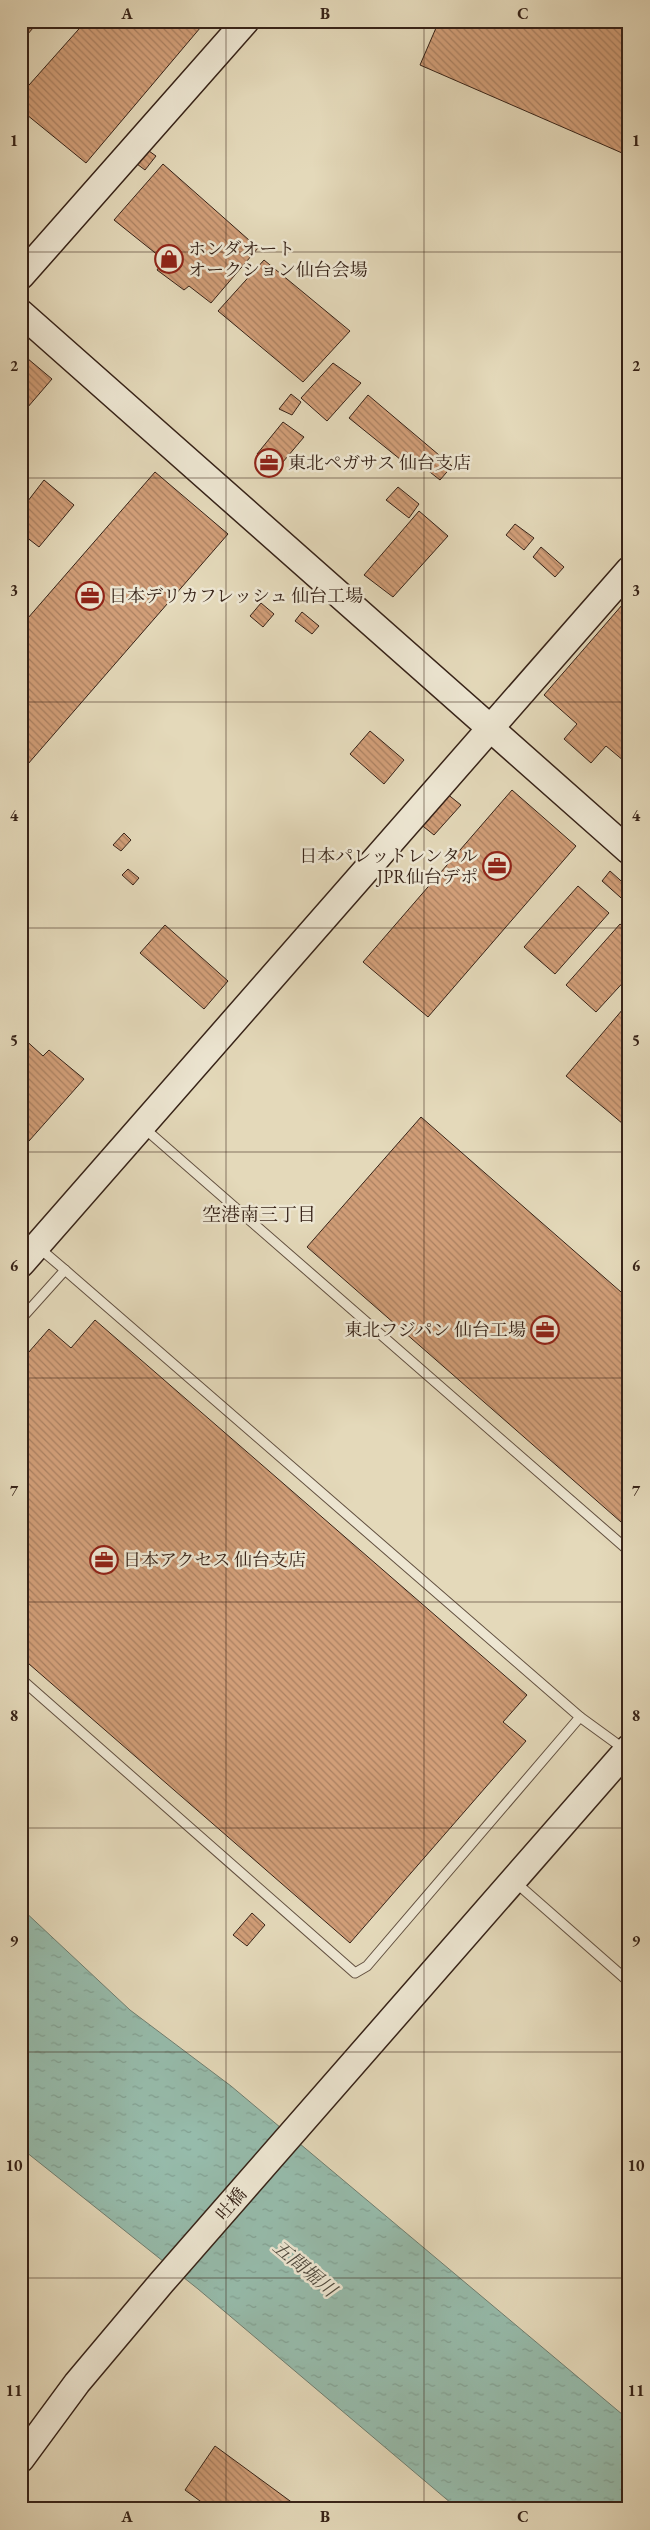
<svg xmlns="http://www.w3.org/2000/svg" width="650" height="2530" font-family="'EB Garamond','Noto Serif JP',serif">
  <defs>
    <pattern id="water-ripples" width="26" height="14" patternUnits="userSpaceOnUse" patternTransform="scale(1.25)"><rect width="26" height="14" fill="#96bbab"/><path d="M2 4q2-2 4 0t4 0M15 11q2-2 4 0t4 0" fill="none" stroke="#82a092"/></pattern>
    <pattern id="building-back-hatch" width="6" height="6" patternUnits="userSpaceOnUse" patternTransform="scale(1.25)"><rect width="6" height="6" fill="#d19e78"/><path d="M-1 5l2 2M0 0l6 6M5-1l2 2" fill="none" stroke="#aa8061"/></pattern>
  </defs>
  <rect width="100%" height="100%" fill="#e4d9ba"/>
  <filter id="stains"><feTurbulence type="fractalNoise" baseFrequency=".004" numOctaves="4"/><feColorMatrix values="0 0 0 0 .2 0 0 0 0 .09 0 0 0 0 .02 0 0 0 .5 -.17"/></filter>
  <radialGradient id="worn" r=".72"><stop offset=".6" stop-color="#630" stop-opacity="0"/><stop offset="1" stop-color="#630" stop-opacity=".3"/></radialGradient>
  <polygon fill="url(#water-ripples)" stroke="#707e70" points="21,1908 130,2010 231,2086 629,2420 629,2509 458,2509 198,2289 21,2148"/>
  <g fill="url(#building-back-hatch)" stroke="#372318">
    <polygon points="21,21 39,21 21,42"/>
    <polygon points="86,21 206,21 86,163 21,110 21,94"/>
    <polygon points="439,21 629,21 629,156 420,65"/>
    <polygon points="149,151 156,156 145,170 137,164"/>
    <polygon points="163,164 258,248 211,303 189,286 184,290 157,270 164,260 114,220"/>
    <polygon points="264,260 350,331 303,382 218,311"/>
    <polygon points="21,353 52,379 21,415"/>
    <polygon points="333,363 361,383 327,421 301,398"/>
    <polygon points="291,394 301,402 292,415 279,409"/>
    <polygon points="368,395 452,466 440,480 416,461 411,468 349,418"/>
    <polygon points="283,422 304,437 277,469 257,454"/>
    <polygon points="155,472 228,534 21,772 21,626"/>
    <polygon points="44,480 74,505 39,547 21,533 21,510"/>
    <polygon points="398,487 419,504 409,518 386,500"/>
    <polygon points="419,511 448,536 393,597 364,575"/>
    <polygon points="515,524 534,538 524,550 506,535"/>
    <polygon points="541,547 564,567 555,577 533,557"/>
    <polygon points="629,597 629,756 624,761 606,746 591,763 564,739 577,724 544,695"/>
    <polygon points="261,603 274,614 263,627 250,616"/>
    <polygon points="302,612 319,626 312,634 295,621"/>
    <polygon points="370,731 404,760 384,784 350,754"/>
    <polygon points="512,790 576,846 428,1017 363,962"/>
    <polygon points="446,793 461,805 434,835 419,823"/>
    <polygon points="124,833 131,840 121,851 113,845"/>
    <polygon points="128,869 139,878 133,885 122,875"/>
    <polygon points="610,871 629,888 629,905 602,881"/>
    <polygon points="578,886 609,913 555,974 524,947"/>
    <polygon points="620,924 629,931 629,976 596,1012 566,985"/>
    <polygon points="165,925 228,981 204,1009 140,953"/>
    <polygon points="629,1002 629,1129 566,1076"/>
    <polygon points="21,1036 43,1056 49,1050 84,1079 21,1150"/>
    <polygon points="421,1117 629,1299 629,1529 307,1247"/>
    <polygon points="95,1320 527,1695 503,1722 526,1741 350,1943 21,1657 21,1361 49,1329 71,1348"/>
    <polygon points="252,1913 265,1925 247,1946 233,1935"/>
    <polygon points="215,2446 301,2509 211,2509 185,2490"/>
  </g>
  <g fill="none" stroke-linecap="round" stroke-linejoin="round">
    <defs>
      <g id="lane">
        <polyline points="144,1128 629,1551"/>
        <polyline points="38,1247 65,1270"/>
        <polyline points="21,1319 65,1270 580,1717 624,1749"/>
        <polyline points="21,1679 355,1973 367,1966 580,1717"/>
        <polyline points="514,1881 629,1982"/>
      </g>
      <g id="secondary">
        <polyline points="21,276 246,21"/>
        <polyline points="21,313 629,851"/>
        <polyline points="21,1264 629,570"/>
        <polyline points="21,2459 77,2383 162,2282 629,1748"/>
      </g>
    </defs>
    <use href="#lane" stroke="#625040" stroke-width="11"/>
    <use href="#secondary" stroke="#372318" stroke-width="29"/>
    <use href="#lane" stroke="#ede6d2" stroke-width="9"/>
    <use href="#secondary" stroke="#ede6d2" stroke-width="26"/>
  </g>
  <path fill="none" stroke="#372318" stroke-width="1" stroke-opacity="0.55" d="M 226,21 L 226,2509M 424,21 L 424,2509M 21,252 L 629,252M 21,478 L 629,478M 21,702 L 629,702M 21,928 L 629,928M 21,1152 L 629,1152M 21,1378 L 629,1378M 21,1602 L 629,1602M 21,1828 L 629,1828M 21,2052 L 629,2052M 21,2278 L 629,2278"/>
  <defs>
    <symbol id="shop-ring" viewBox="-11 -11 22 22"><circle r="9.5" fill="#ede6d2" stroke="#8f2418" stroke-width="1.5"/><path d="M-5-2.5h2.3a2.7 3.5 0 0 1 5.4 0H5L5.5 6h-11ZM-1.5-2.5h3a1.5 2.3 0 0 0-3 0Z" fill="#8f2418"/></symbol>
    <symbol id="office-ring" viewBox="-11 -11 22 22"><circle r="9.5" fill="#ede6d2" stroke="#8f2418" stroke-width="1.5"/><path d="M-6-3h4V-5.5h4V-3h4V5H-6ZM-1-4.5V-3h2v-1.5ZM-6 0V1H6V0Z" fill="#8f2418"/></symbol>
  </defs>
  <g fill-rule="evenodd">
    <use href="#shop-ring" x="153" y="243" width="32" height="32"/>
    <use href="#office-ring" x="253" y="447" width="32" height="32"/>
    <use href="#office-ring" x="74" y="580" width="32" height="32"/>
    <use href="#office-ring" x="481" y="850" width="32" height="32"/>
    <use href="#office-ring" x="529" y="1314" width="32" height="32"/>
    <use href="#office-ring" x="88" y="1544" width="32" height="32"/>
  </g>
  <g text-anchor="middle" stroke-width="5" stroke-linejoin="round" paint-order="stroke">
    <g font-size="18" fill="#372318" stroke="#ede6d2" text-anchor="start">
      <text x="188" y="255">ホンダオート<tspan x="188" dy="21">オークション仙台会場</tspan></text>
      <text x="288" y="469">東北ペガサス 仙台支店</text>
      <text x="109" y="602">日本デリカフレッシュ 仙台工場</text>
      <text x="478" y="862" text-anchor="end">日本パレットレンタル<tspan x="478" dy="21">JPR仙台デポ</tspan></text>
      <text x="526" y="1336" text-anchor="end">東北フジパン 仙台工場</text>
      <text x="123" y="1566">日本アクセス 仙台支店</text>
    </g>
    <g font-size="18" fill="#372318" stroke="#ede6d2">
      <text transform="translate(231 2204) rotate(-49)" y="6">吐橋</text>
    </g>
    <g font-size="19" fill="#372318" stroke="#ede6d2">
      <text x="259" y="1221">空港南三丁目</text>
    </g>
    <g font-size="19" font-style="italic" fill="#4f493d" stroke="#ede6d2">
      <text transform="translate(305 2268) rotate(40)" y="7">五間堀川</text>
    </g>
  </g>
  <rect width="650" height="2530" fill="none" stroke="#e4d9ba" stroke-width="55"/>
  <rect x="28" y="28" width="594" height="2474" fill="none" stroke="#372318" stroke-width="2"/>
  <g font-size="16" text-anchor="middle" font-weight="bold" fill="#372318">
    <text x="127" y="19">A</text>
    <text x="325" y="19">B</text>
    <text x="523" y="19">C</text>
    <text x="14" y="146">1</text>
    <text x="636" y="146">1</text>
    <text x="14" y="371">2</text>
    <text x="636" y="371">2</text>
    <text x="14" y="596">3</text>
    <text x="636" y="596">3</text>
    <text x="14" y="821">4</text>
    <text x="636" y="821">4</text>
    <text x="14" y="1046">5</text>
    <text x="636" y="1046">5</text>
    <text x="14" y="1271">6</text>
    <text x="636" y="1271">6</text>
    <text x="14" y="1496">7</text>
    <text x="636" y="1496">7</text>
    <text x="14" y="1721">8</text>
    <text x="636" y="1721">8</text>
    <text x="14" y="1946">9</text>
    <text x="636" y="1946">9</text>
    <text x="14" y="2171">10</text>
    <text x="636" y="2171">10</text>
    <text x="14" y="2396">11</text>
    <text x="636" y="2396">11</text>
    <text x="127" y="2522">A</text>
    <text x="325" y="2522">B</text>
    <text x="523" y="2522">C</text>
  </g>
  <rect width="100%" height="100%" filter="url(#stains)"/>
  <rect width="100%" height="100%" fill="url(#worn)"/>
</svg>
